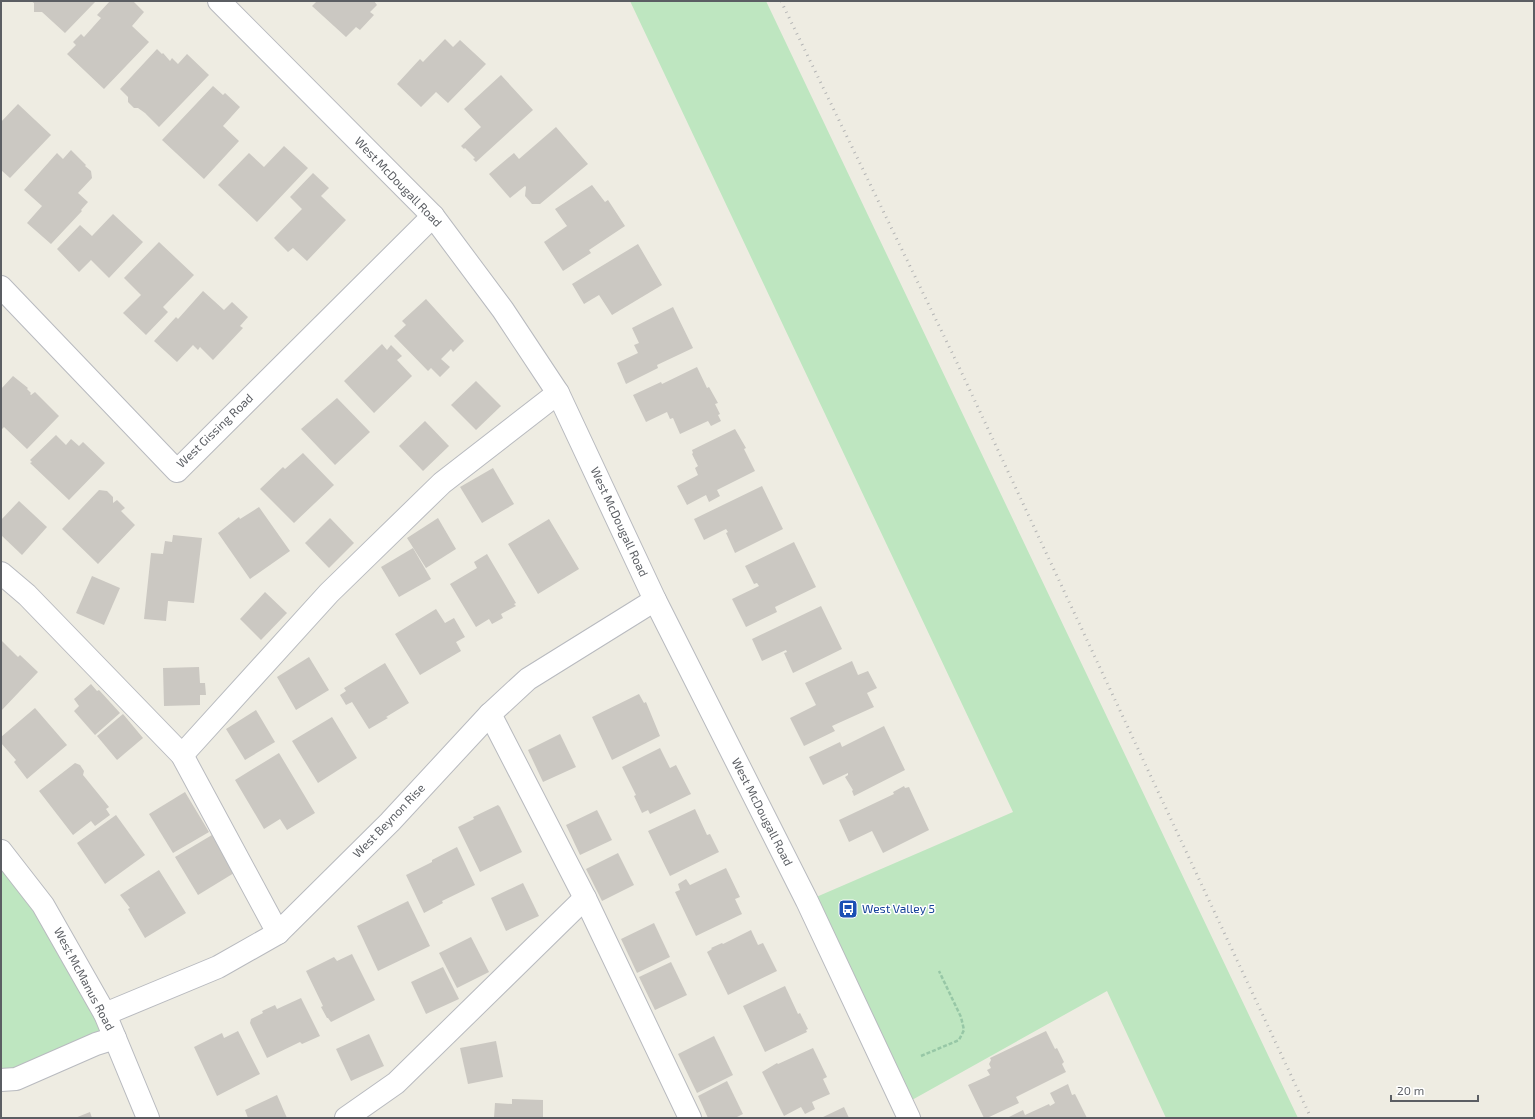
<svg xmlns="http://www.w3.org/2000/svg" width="1535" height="1119" font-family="'Exo 2',sans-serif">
  <rect width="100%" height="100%" fill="#eeece2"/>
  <g fill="#bee6c0">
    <polygon points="630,1 766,1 1298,1118 1166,1118 1107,991 903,1105 807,901 1013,812"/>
    <polygon points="1,851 115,1038 1,1080"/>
  </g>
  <g fill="#cbc8c2">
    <polygon points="31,1 96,1 65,33 42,12 34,12 34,3"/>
    <polygon points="110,1 133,1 144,12 132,26 149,42 104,89 67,54 76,45 73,42 81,34 84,37 101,18 97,15"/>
    <polygon points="317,1 374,1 377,5 370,12 374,15 360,30 356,27 346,37 312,6"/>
    <polygon points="445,39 453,47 460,40 486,64 448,103 436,92 421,107 397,84 420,59 423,62"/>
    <polygon points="157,49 162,54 163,53 170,61 172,58 178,64 187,54 209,75 159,127 145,113 138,108 134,108 128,102 128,97 120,89"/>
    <polygon points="501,75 533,110 476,162 473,159 475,158 465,148 464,149 461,146 481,127 464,109"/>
    <polygon points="213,86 223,95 225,93 240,107 223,126 239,141 204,179 162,140"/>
    <polygon points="18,104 51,135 10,178 1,170 1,122"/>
    <polygon points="556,127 588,164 540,204 532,204 525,196 526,187 525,186 510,198 489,174 514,153 519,159"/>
    <polygon points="284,146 308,168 257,222 218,185 249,153 264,167"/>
    <polygon points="71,150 86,165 85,166 91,171 92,178 78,193 88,202 81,210 82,211 51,244 27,223 42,206 24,190 57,153 63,159"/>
    <polygon points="313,173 329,188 321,196 346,220 307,261 293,248 288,252 274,238 302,209 290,197"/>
    <polygon points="592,185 605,202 608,200 625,226 589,250 591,253 563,271 544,242 567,226 555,209"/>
    <polygon points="113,214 143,242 109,278 91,260 79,272 57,249 80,225 92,236"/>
    <polygon points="159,242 194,275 163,307 168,312 146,335 123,313 141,295 124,278"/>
    <polygon points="638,244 662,285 612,315 599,295 584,304 572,284"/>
    <polygon points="203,291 224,310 232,302 248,317 240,326 243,328 213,360 200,347 198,350 193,345 177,362 154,341 176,317 178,319"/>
    <polygon points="426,299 464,341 453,352 451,349 441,359 450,367 440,377 431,368 428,371 394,336 406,325 402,321"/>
    <polygon points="673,307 693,348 657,365 658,368 626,384 617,363 638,353 634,345 639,343 632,328"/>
    <polygon points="382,344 387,350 391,345 402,356 397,360 412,376 374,413 344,381"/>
    <polygon points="697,367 707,388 709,387 718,403 715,404 720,414 718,415 721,421 711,426 708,421 680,434 673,418 670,419 667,412 646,422 633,395 661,382 662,384"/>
    <polygon points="13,376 28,388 27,389 31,393 30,394 31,395 35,392 59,416 27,449 4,427 1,430 1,389"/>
    <polygon points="476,381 501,406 476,430 451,405"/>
    <polygon points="337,398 370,432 335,465 301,429"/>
    <polygon points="425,421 449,446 423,471 399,446"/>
    <polygon points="735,429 746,448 744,449 755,471 717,490 720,496 709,502 706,495 687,505 677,486 698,475 695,468 698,466 692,454 693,453 692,450"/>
    <polygon points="56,435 66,445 71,439 79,446 83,442 105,463 69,500 30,463 32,462 30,460"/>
    <polygon points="303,453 334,485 294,523 260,489 283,467 285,469"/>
    <polygon points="493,468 514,504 482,523 460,487"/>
    <polygon points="762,486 783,529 735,553 726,533 728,532 726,529 704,540 694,519"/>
    <polygon points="99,490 107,491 113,497 113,503 117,500 125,508 121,511 135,525 98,564 62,529"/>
    <polygon points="19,501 47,527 22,555 1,535 1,520"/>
    <polygon points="259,507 290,551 250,579 218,533 239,517 240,519"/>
    <polygon points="330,518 354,543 329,568 305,543"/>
    <polygon points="438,518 456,549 426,568 407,538"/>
    <polygon points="549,519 579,569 538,594 508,544"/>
    <polygon points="173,535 202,538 194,603 168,601 166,621 144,619 151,553 163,554 165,541 172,542"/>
    <polygon points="794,542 816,587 775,607 777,612 746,627 732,599 759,586 757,583 754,584 745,566"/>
    <polygon points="413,548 431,579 399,597 381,567"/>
    <polygon points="487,554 516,603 514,604 516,606 501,614 503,618 492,624 489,619 476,627 450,584 477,568 474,562"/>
    <polygon points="92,576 120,588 104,625 76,613"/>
    <polygon points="265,592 287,613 261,640 240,619"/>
    <polygon points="821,606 842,649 793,673 784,653 787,652 786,650 762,661 752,639"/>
    <polygon points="436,609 445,623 454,618 465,637 456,642 461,651 420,675 395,634"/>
    <polygon points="1,640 18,657 20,655 38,672 1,711"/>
    <polygon points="309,657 329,690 296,710 277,677"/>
    <polygon points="852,661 858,675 868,671 877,688 867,693 874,707 832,726 835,731 804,746 790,718 816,705 805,683"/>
    <polygon points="385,663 409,703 386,717 388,718 369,729 352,702 346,705 340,695 346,691 344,688"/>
    <polygon points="199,667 200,683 205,683 206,695 200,695 200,705 164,706 163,668"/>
    <polygon points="91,684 97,691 99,690 120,713 95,735 74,711 79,706 74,699"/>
    <polygon points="639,694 644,703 646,702 660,736 612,760 592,717"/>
    <polygon points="35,708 67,745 27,779 14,762 16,760 1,743 1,737"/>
    <polygon points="256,710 275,742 245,760 226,729"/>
    <polygon points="123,714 143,738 117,760 97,736"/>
    <polygon points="332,717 357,758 318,783 292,741"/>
    <polygon points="884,726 905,770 854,796 852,791 853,790 845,777 848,775 848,773 823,785 809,757 840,742 842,747"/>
    <polygon points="560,734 576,767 543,782 528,750"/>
    <polygon points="660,748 670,768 676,765 691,794 650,814 648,810 642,813 634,796 636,795 622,767"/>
    <polygon points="279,753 315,813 287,830 280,819 264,829 235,780"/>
    <polygon points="75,763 80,765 84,771 83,775 109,807 106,809 110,815 95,826 91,821 73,835 39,791"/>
    <polygon points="904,786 905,788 909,787 929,830 883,853 872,831 849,842 839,820 894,794 893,792"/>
    <polygon points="185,792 209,832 173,853 149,814"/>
    <polygon points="498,805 500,807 522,852 480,872 458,827 474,819 473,817"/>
    <polygon points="695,809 707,835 710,834 719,852 670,876 648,831"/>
    <polygon points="597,810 612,840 580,855 566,825"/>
    <polygon points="116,815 145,855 105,884 77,843"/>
    <polygon points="212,835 234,873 198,895 175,857"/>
    <polygon points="457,847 475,885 442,901 443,903 424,913 406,875 432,862 432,860"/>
    <polygon points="618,853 634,885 602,901 586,869"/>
    <polygon points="726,868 740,897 735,899 742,914 696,936 675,892 680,890 678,884 686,879 690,885"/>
    <polygon points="159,870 186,913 145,938 128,909 130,908 120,895"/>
    <polygon points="523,883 539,916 506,931 491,898"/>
    <polygon points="408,901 430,946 378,971 357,926"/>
    <polygon points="654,923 670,957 637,973 621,939"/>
    <polygon points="751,930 758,945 763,943 777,971 728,995 707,952 712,949 711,948 722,943 723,944"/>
    <polygon points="471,937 489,972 457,988 439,953"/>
    <polygon points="352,954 375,1000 331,1022 328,1018 327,1018 321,1007 323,1006 306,971 334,957 337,961"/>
    <polygon points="671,962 687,995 655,1010 639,977"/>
    <polygon points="443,967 459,999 426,1014 411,982"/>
    <polygon points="785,986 798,1014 800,1013 808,1029 806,1030 807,1032 765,1052 743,1006"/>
    <polygon points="301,998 320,1036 302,1044 300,1042 267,1058 250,1023 251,1019 263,1013 262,1011 275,1005 277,1009"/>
    <polygon points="238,1031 260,1074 217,1096 194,1047 222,1033 224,1038"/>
    <polygon points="1046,1031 1055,1049 1057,1048 1064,1062 1062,1064 1066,1072 1016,1097 1019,1103 987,1118 984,1118 968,1085 990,1075 987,1070 991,1068 989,1064 991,1060 990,1058"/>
    <polygon points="369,1034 384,1066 351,1081 336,1049"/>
    <polygon points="714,1036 733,1075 697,1093 678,1054"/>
    <polygon points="496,1041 503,1077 468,1084 460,1048"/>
    <polygon points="813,1048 827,1077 823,1079 830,1094 812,1102 815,1109 805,1114 801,1107 784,1116 762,1072 777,1063 778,1064"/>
    <polygon points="727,1081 743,1114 735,1118 708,1118 698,1096"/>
    <polygon points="1068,1084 1072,1095 1075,1094 1087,1118 1007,1118 1023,1110 1025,1115 1049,1104 1050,1106 1055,1103 1050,1093"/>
    <polygon points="277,1095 287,1118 248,1118 245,1110"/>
    <polygon points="512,1099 543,1100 543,1118 494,1118 495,1103 512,1104"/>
    <polygon points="844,1107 849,1118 821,1118"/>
    <polygon points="90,1112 92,1118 75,1118"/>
  </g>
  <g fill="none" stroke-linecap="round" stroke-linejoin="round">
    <defs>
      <g id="minor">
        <polyline points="219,1 433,216 503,310 558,393 655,600 807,901 909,1118"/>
        <polyline points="1,287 177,471 433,216"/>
        <polyline points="1,573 27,595 182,755 278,933"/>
        <polyline points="490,714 585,898 690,1118"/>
        <polyline points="182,755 329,593 442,483 558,393"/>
        <polyline points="1,851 43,905 105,1014 148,1118"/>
        <polyline points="105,1014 218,967 278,933 390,822 490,714 528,679 655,600"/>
        <polyline points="1,1080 16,1079 96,1044 115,1038"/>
        <polyline points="346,1118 396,1083 585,898"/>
      </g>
    </defs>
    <use href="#minor" stroke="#b8babf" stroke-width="24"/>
    <polyline stroke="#97c7a6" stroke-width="2.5" stroke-dasharray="4 2" stroke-linecap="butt" points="921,1056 959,1040 964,1030 961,1017 939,971"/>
    <use href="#minor" stroke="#fff" stroke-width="22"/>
    <polyline stroke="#b4b5b5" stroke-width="3" stroke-dasharray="1 5" stroke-linecap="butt" points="781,1 959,367 1311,1118"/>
  </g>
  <defs>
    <symbol id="bus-square" viewBox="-11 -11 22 22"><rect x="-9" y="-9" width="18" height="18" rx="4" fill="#1a4fb4" stroke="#fff"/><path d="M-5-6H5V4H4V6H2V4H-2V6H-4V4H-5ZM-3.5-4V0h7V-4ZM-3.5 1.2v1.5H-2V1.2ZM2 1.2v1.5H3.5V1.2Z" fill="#fff"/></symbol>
  </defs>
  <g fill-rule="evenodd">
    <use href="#bus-square" x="837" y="898" width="22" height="22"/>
  </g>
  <g text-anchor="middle" stroke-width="3" stroke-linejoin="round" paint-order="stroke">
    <g font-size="12" fill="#5b5e63" stroke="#fff">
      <text transform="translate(398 182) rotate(46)" y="4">West McDougall Road</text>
      <text transform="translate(215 431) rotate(-44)" y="4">West Gissing Road</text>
      <text transform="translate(619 522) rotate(65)" y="4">West McDougall Road</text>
      <text transform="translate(762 812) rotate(63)" y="4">West McDougall Road</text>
      <text transform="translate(389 821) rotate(-46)" y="4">West Beynon Rise</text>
      <text transform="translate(84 979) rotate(62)" y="4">West McManus Road</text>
    </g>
    <g font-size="12" fill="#164399" stroke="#fff" text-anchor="start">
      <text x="862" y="913">West Valley 5</text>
    </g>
  </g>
  <rect width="1535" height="1119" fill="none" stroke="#5b5e63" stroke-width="4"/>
  <path d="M1391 1095v6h87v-6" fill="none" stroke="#5b5e63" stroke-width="2"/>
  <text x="1397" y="1095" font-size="12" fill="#5b5e63" stroke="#ffffff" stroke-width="3" paint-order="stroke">20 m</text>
</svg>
